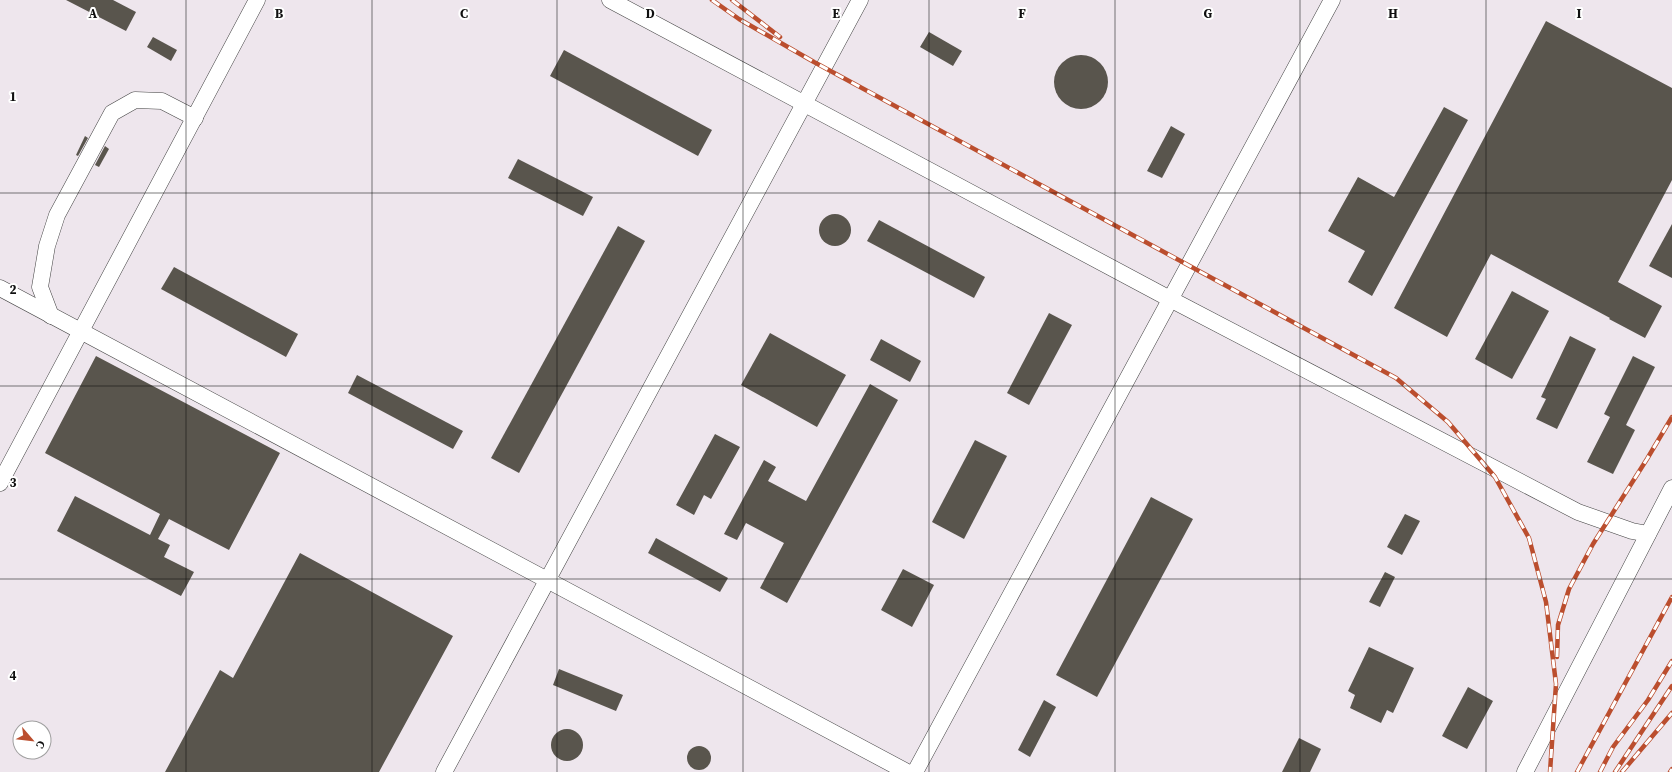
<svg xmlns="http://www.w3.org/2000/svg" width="1672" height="772" font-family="'Source Serif 4',serif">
  <rect width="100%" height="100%" fill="#fefef4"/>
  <path fill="#eee6ed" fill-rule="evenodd" d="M 0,0 L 1672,0 L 1672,772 L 0,772 ZM 20,728 L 44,728 L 44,752 L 20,752 Z"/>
  <g fill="#59554d">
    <polygon points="66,0 113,0 136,12 126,31"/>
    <polygon points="1546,21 1672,88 1672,180 1618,282 1662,306 1645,338 1609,319 1610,318 1491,254 1447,337 1394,308"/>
    <polygon points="929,32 962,51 953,66 920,47"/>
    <polygon points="153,37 177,50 171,61 147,47"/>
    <polygon points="564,50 712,130 698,156 550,76"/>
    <circle cx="1081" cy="82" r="27"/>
    <polygon points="1444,107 1468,120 1372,296 1348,282 1365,251 1328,231 1358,177 1394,197"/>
    <polygon points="1171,126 1185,134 1162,178 1147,171"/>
    <polygon points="85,136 88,138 78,156 76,155"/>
    <polygon points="105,146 109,149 99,167 95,165"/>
    <polygon points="518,159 593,197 583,216 508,178"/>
    <circle cx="835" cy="230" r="16"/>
    <polygon points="879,220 985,277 974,298 867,241"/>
    <polygon points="1672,224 1672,278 1649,266"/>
    <polygon points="618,226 645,241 519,473 491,458"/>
    <polygon points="174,267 298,334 286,357 161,289"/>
    <polygon points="1512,291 1549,311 1512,379 1475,359"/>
    <polygon points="1049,313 1072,325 1029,405 1007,393"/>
    <polygon points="770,333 846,375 817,427 741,385"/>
    <polygon points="1570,336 1596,349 1557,429 1536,419 1546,399 1541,397"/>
    <polygon points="881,339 921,361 910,382 870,360"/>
    <polygon points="96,356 280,453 229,550 169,519 158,539 170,545 164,557 194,572 181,596 57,531 75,496 150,535 160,514 45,453"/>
    <polygon points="1633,356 1655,367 1626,425 1635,430 1613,474 1587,462 1610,417 1604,414"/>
    <polygon points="357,375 463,431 453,449 348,393"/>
    <polygon points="870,384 898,400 787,603 760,588 784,543 746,523 737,540 724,534 764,460 776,467 768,481 806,501"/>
    <polygon points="715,434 740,447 711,499 704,495 694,515 676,505"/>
    <polygon points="975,440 1007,456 964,539 932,522"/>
    <polygon points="1151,497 1193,519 1097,697 1056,675"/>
    <polygon points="1405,514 1420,521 1402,555 1387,547"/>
    <polygon points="656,538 728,578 720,592 648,553"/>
    <polygon points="300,553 453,636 379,772 165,772 220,670 233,678"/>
    <polygon points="903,569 934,585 912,627 881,610"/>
    <polygon points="1385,572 1395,577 1380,607 1369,602"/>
    <polygon points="1369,647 1414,668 1393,713 1387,710 1381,723 1350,708 1355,695 1348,691"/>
    <polygon points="559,669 623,695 616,711 553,685"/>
    <polygon points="1468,687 1493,701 1467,749 1442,736"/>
    <polygon points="1044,700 1056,707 1030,757 1018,750"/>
    <circle cx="567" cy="745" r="16"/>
    <polygon points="1299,738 1321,749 1310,772 1282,772"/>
    <circle cx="699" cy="758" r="12"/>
  </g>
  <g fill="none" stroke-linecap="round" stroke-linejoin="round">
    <defs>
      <g id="minor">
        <polyline points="610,0 1170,299 1578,512 1632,531 1648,534"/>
        <polyline points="0,288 907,772"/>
        <polyline points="51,316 40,287 47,246 57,215 112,113 135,100 162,101 195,118"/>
        <polyline points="0,483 257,0"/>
        <polyline points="444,772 860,0"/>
        <polyline points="915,772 1332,0"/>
        <polyline points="1525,772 1672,488"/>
      </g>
    </defs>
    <use href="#minor" stroke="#434343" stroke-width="17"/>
    <use href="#minor" stroke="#fff" stroke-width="16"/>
    <defs>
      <g id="rail">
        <polyline points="712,0 739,19 814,62 1396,378 1448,422 1495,477 1529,538 1546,602 1556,684 1550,772"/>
        <polyline points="732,0 780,37"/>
        <polyline points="1557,657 1558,625 1569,589 1593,544 1647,459 1672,417"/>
        <polyline points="1577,772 1672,597"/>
        <polyline points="1600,772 1613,747 1648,700 1672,661"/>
        <polyline points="1615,772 1672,686"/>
        <polyline points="1622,772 1672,713"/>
        <polyline points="1670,772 1672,769"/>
      </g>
    </defs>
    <use href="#rail" stroke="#bb4e2e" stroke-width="4.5"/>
    <use href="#rail" stroke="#fff" stroke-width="3" stroke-dasharray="9" stroke-linecap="butt"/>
  </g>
  <path fill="none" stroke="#101010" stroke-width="1" stroke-opacity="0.55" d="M 186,0 L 186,772M 372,0 L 372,772M 557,0 L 557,772M 743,0 L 743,772M 929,0 L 929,772M 1115,0 L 1115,772M 1300,0 L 1300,772M 1486,0 L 1486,772M 0,193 L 1672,193M 0,386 L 1672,386M 0,579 L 1672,579"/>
  <g font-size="13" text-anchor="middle" font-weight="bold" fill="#101010" stroke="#fff" stroke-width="4" stroke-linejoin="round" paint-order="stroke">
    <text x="93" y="18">A</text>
    <text x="279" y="18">B</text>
    <text x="464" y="18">C</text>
    <text x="650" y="18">D</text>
    <text x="836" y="18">E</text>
    <text x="1022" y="18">F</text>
    <text x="1208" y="18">G</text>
    <text x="1393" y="18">H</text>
    <text x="1579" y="18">I</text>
    <text x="13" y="101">1</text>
    <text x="13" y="294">2</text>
    <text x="13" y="487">3</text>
    <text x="13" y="680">4</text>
  </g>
  <g transform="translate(32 740) rotate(118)"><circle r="19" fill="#ffffff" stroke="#9f9f9f"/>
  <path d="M0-3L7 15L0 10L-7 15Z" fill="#bb4e2e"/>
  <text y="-6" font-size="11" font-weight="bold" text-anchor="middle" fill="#101010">С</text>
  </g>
</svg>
